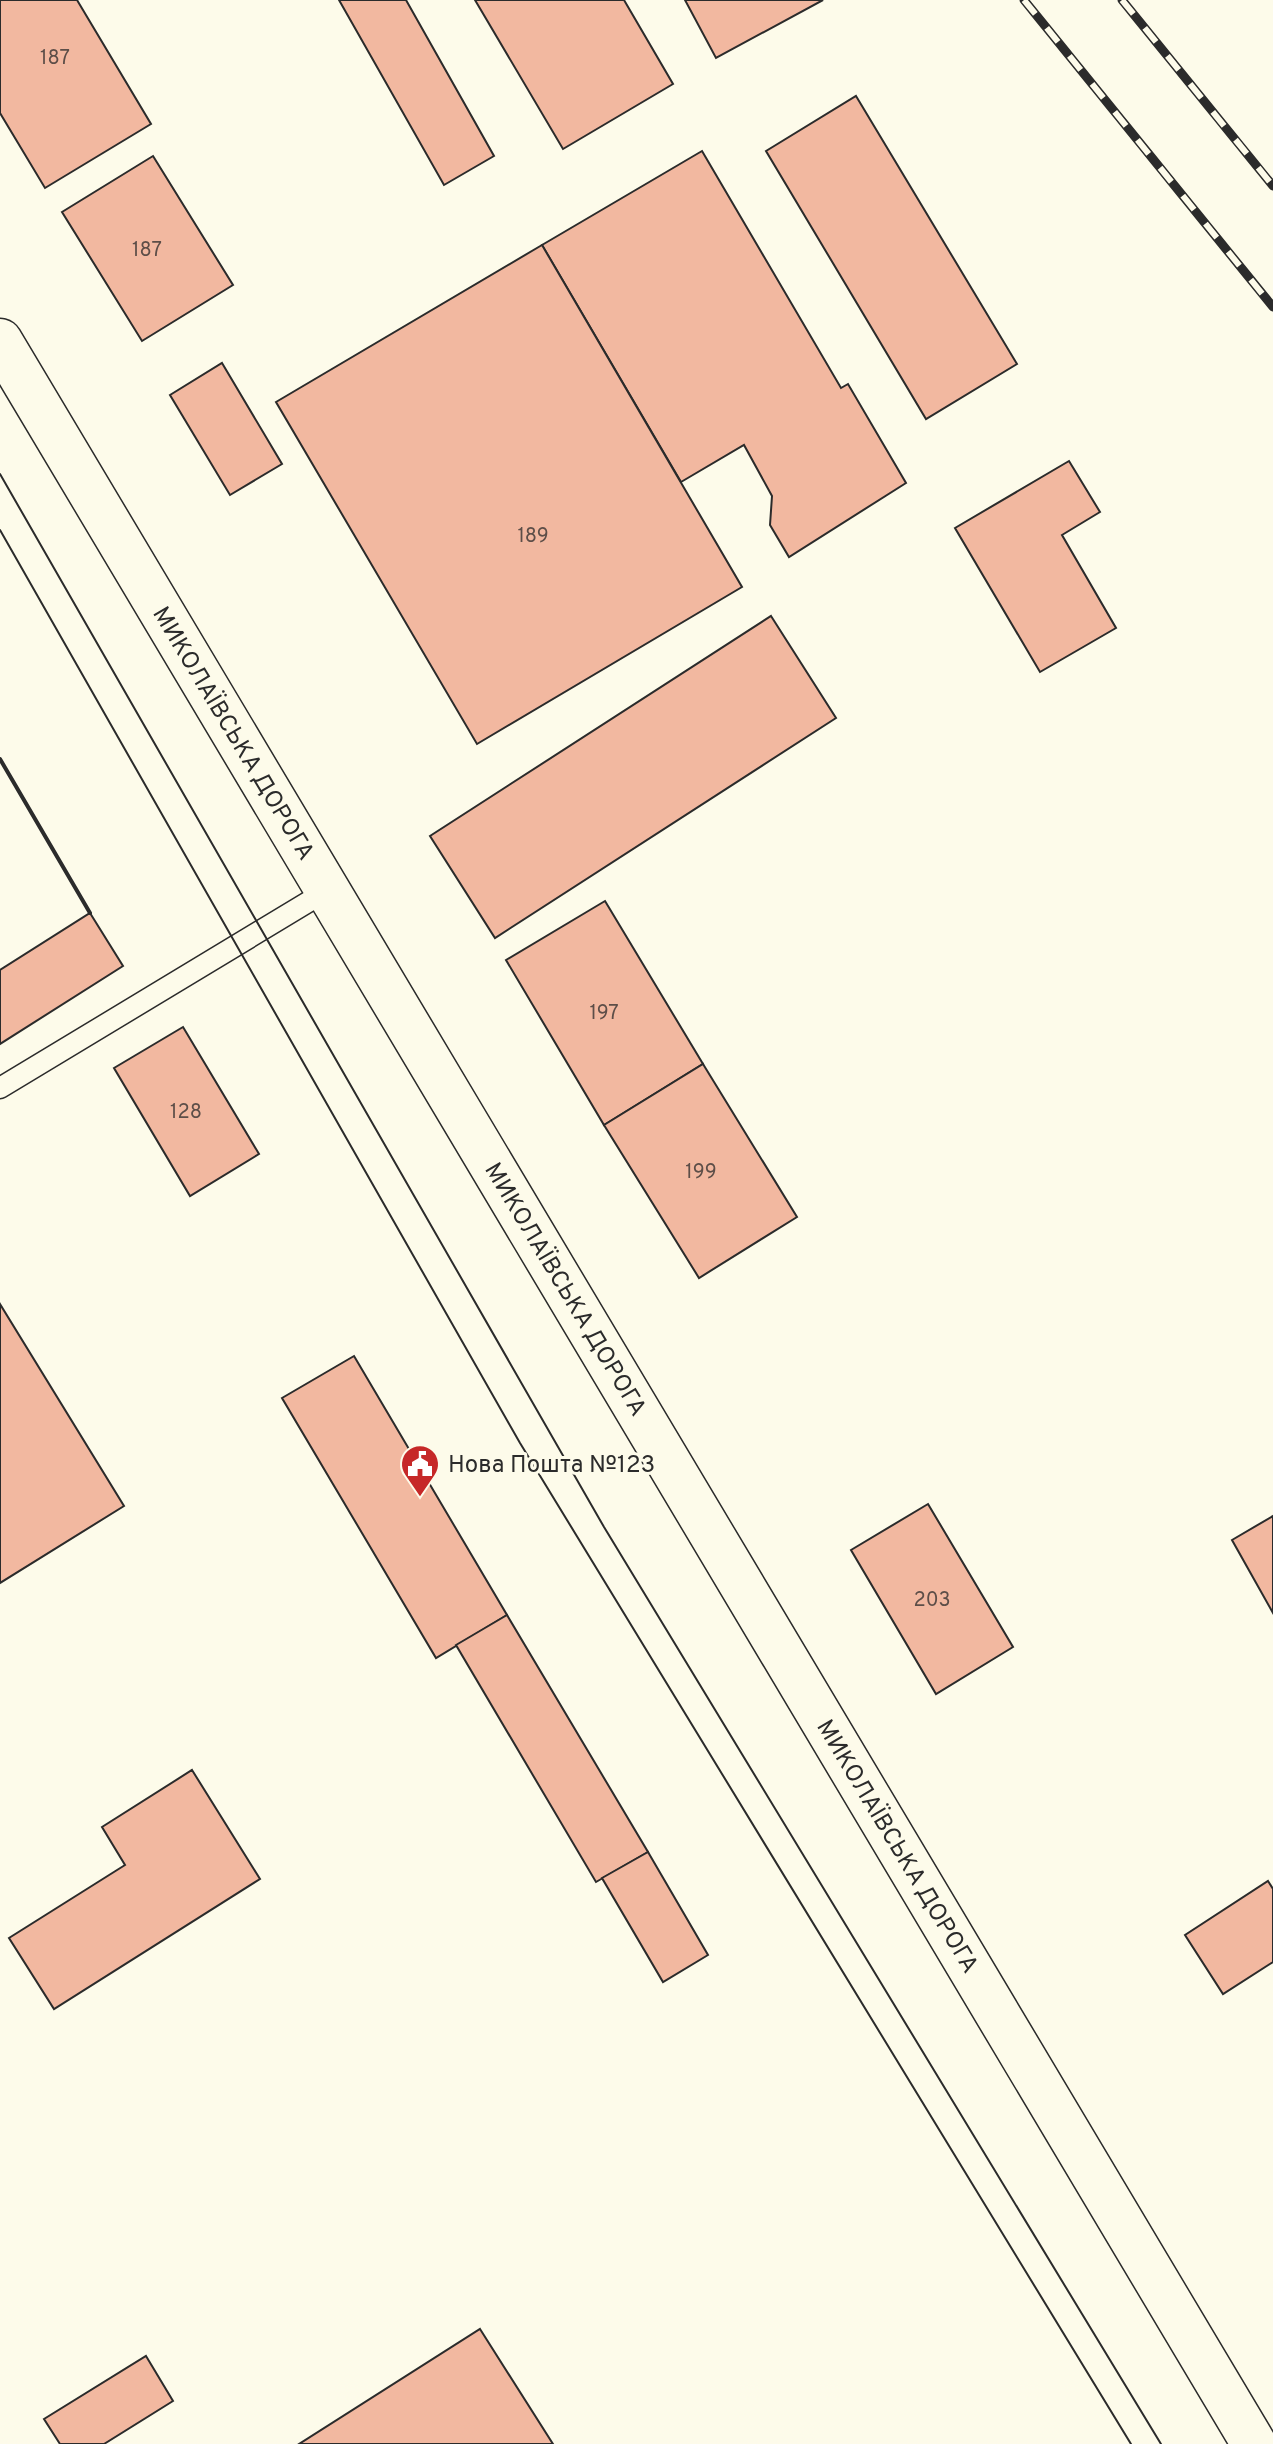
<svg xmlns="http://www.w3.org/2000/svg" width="1273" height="2444" font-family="Overpass,sans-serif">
  <rect width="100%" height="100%" fill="#fdfbea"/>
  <g fill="#f2b8a0" stroke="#2b2b2b" stroke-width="2">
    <polygon points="0,0 77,0 151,124 45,188 0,113"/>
    <polygon points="339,0 406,0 494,156 444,185"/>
    <polygon points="475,0 624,0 673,84 563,149"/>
    <polygon points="685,0 823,0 716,58"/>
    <polygon points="856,96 1017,364 926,419 766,151"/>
    <polygon points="702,151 841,388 848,384 906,483 789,557 770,525 772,496 744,445 681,482 542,245"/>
    <polygon points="153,156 233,285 142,341 62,212"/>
    <polygon points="542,245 742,587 477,744 276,402"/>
    <polygon points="222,363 282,464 230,495 170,395"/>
    <polygon points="1069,461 1100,512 1062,535 1116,628 1040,672 955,528"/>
    <polygon points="771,616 836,718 495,938 430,836"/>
    <polygon points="605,901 703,1064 604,1125 506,960"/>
    <polygon points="90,913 123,966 0,1044 0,970"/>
    <polygon points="183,1027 259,1154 190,1196 114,1068"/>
    <polygon points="703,1064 797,1217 699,1278 604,1125"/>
    <polygon points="0,1304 124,1506 0,1583"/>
    <polygon points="354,1356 507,1615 436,1658 282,1398"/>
    <polygon points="928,1504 1013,1647 936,1694 851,1550"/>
    <polygon points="1273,1516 1273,1613 1232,1540"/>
    <polygon points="507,1615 648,1852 596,1882 456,1645"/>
    <polygon points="192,1770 260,1879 54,2009 9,1938 125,1865 102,1827"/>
    <polygon points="648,1852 708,1955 663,1982 602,1878"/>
    <polygon points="1268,1881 1273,1889 1273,1962 1223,1994 1185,1935"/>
    <polygon points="480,2329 553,2444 299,2444"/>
    <polygon points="146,2356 173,2401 104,2444 60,2444 44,2419"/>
  </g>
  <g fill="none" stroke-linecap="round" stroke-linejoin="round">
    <defs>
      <polyline id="service" points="0,1088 328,890"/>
      <polyline id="primary" points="0,341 1254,2444"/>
    </defs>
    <use href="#service" stroke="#2b2b2b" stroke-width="23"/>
    <use href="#primary" stroke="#2b2b2b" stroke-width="47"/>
    <use href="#service" stroke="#fdfbea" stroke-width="20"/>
    <use href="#primary" stroke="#fdfbea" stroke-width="44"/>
    <g stroke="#2b2b2b" stroke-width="2">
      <polyline points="0,474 604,1527 1161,2444"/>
      <polyline points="0,530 520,1443 1131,2444"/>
    </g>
    <defs>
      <g id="rail">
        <polyline points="1024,0 1273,307"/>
        <polyline points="1122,0 1273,186"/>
      </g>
    </defs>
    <use href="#rail" stroke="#2b2b2b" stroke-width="9"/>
    <use href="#rail" stroke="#fdfbea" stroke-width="6" stroke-dasharray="18" stroke-linecap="butt"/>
    <polyline stroke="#2b2b2b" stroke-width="4" points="0,759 90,913"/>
  </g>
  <defs>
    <symbol id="civic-pin" viewBox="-11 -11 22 30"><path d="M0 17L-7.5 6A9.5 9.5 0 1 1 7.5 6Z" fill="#c62828" stroke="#fdfbea"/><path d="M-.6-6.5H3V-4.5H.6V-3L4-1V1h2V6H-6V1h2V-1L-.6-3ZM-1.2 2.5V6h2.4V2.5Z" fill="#fff"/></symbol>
  </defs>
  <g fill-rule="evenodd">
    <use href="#civic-pin" x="398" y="1442" width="44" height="60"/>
  </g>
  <g text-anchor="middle" stroke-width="6" stroke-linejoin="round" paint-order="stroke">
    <g font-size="20" fill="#5d4e48">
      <text x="55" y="64">187</text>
      <text x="147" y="256">187</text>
      <text x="533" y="542">189</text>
      <text x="604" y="1019">197</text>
      <text x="186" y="1118">128</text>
      <text x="701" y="1178">199</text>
      <text x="932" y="1606">203</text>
    </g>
    <g font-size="24" fill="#2b2b2b" stroke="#fdfbea">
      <text transform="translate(234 733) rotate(59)" y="8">МИКОЛАЇВСЬКА ДОРОГА</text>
      <text transform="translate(566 1289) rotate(59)" y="8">МИКОЛАЇВСЬКА ДОРОГА</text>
      <text transform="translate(898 1846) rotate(59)" y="8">МИКОЛАЇВСЬКА ДОРОГА</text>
    </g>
    <g font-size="24" fill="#2b2b2b" stroke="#fdfbea" text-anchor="start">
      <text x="448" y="1472">Нова Пошта №123</text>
    </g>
  </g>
</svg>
